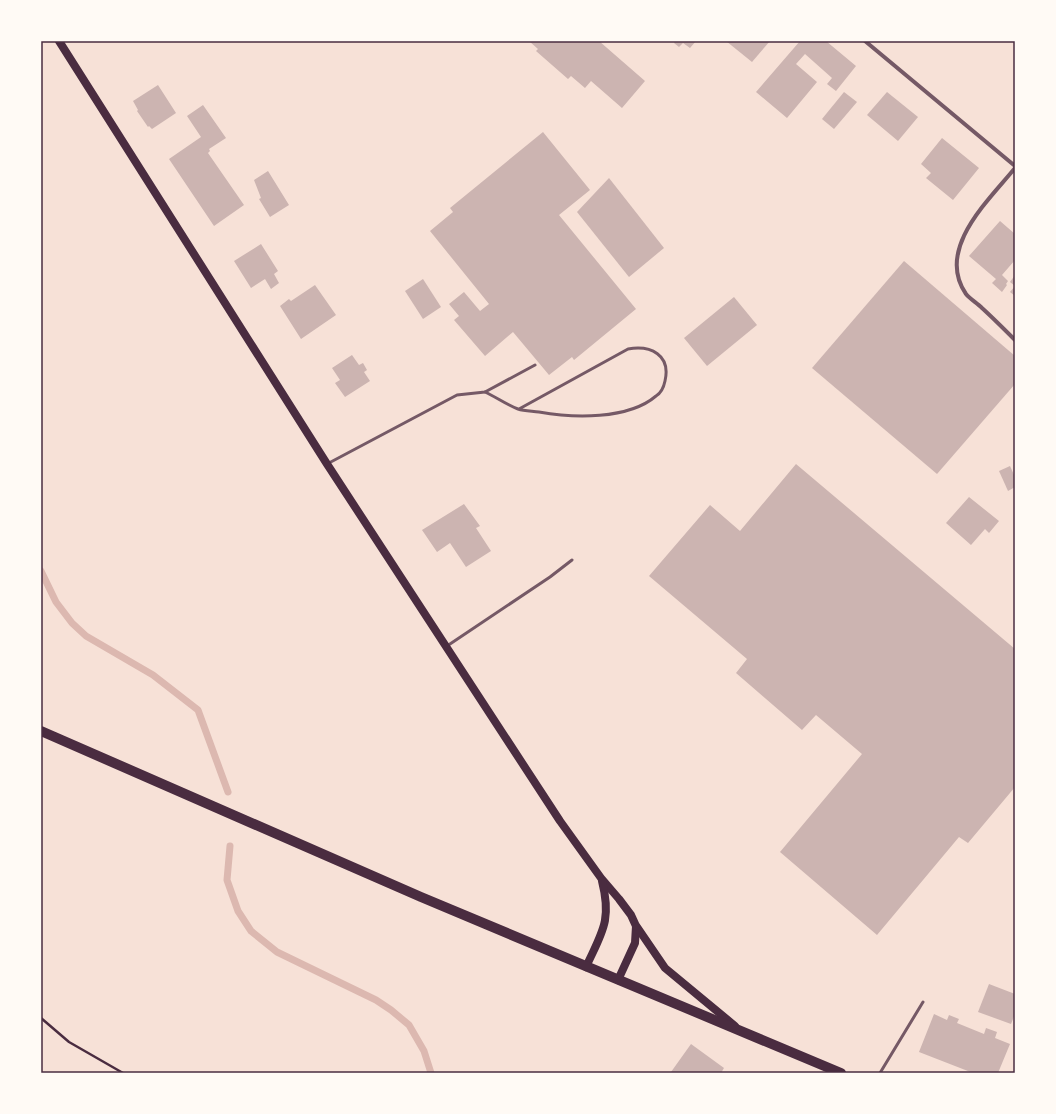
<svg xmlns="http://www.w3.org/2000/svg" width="1056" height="1114" font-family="Quicksand,sans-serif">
  <rect width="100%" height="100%" fill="#f7e1d7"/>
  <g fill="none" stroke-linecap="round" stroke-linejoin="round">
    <g stroke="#dcb8b0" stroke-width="7">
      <polyline points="41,571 56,602 72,623 86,636 153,675 198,710 228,792"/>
      <polyline points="230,846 227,880 238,911 251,931 277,952 376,1000 391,1010 409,1025 424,1051 431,1073"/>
    </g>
  </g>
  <g fill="#ccb4b1">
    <polygon points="529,41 599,41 645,81 622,108 591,81 585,88 571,76 568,79 536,51 538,49"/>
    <polygon points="675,41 696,41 690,48 683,43 679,47 674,43"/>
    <polygon points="726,41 770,41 752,62"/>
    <polygon points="800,41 826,41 856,66 836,91 827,84 832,78 805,54 796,64 817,82 787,118 756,92"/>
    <polygon points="158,85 176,113 152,129 149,126 148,127 137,111 138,110 133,101"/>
    <polygon points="844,92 857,102 834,129 822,119"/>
    <polygon points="887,92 918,117 898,141 867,115"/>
    <polygon points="203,105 226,138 209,149 210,151 208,153 244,205 214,226 169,159 201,137 187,116"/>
    <polygon points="543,132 590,190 559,215 636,309 574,360 572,357 549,375 513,332 485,356 454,320 459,316 449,304 464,292 480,311 489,304 430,231 453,212 450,208"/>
    <polygon points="942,138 979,168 953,200 926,178 931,173 921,164"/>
    <polygon points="268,171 289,205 270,217 259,199 261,198 254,180"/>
    <polygon points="609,178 664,248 629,277 577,212"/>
    <polygon points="1000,221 1015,234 1015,260 1002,275 1008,281 1006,284 1007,285 1002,292 992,283 996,279 969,256"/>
    <polygon points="261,244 278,271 274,274 279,283 271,289 265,279 251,288 234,261"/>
    <polygon points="904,261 1015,356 1015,384 937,474 812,368"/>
    <polygon points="1015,275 1015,296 1010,292 1015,286 1010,282"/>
    <polygon points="423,279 441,307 423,319 405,291"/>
    <polygon points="315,285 336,315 301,339 280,306 289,299 291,301"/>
    <polygon points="734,297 757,325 707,366 684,338"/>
    <polygon points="352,355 359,365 363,363 367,370 364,372 370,381 345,397 335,383 340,380 332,368"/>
    <polygon points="796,464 1015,649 1015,787 968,843 959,837 877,935 780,852 862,754 816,715 802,730 736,673 747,659 649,576 710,505 740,531"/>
    <polygon points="1010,466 1015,477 1015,487 1008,491 999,471"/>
    <polygon points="969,497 999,521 989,533 985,529 971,545 946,523"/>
    <polygon points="464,504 480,526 476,528 491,551 466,567 450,543 437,552 422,530"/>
    <polygon points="989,984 1015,994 1015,1014 1011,1024 978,1012"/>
    <polygon points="934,1014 947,1020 949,1015 959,1019 957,1023 984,1034 986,1028 997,1032 995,1038 1010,1044 998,1073 973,1073 919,1052"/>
    <polygon points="691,1044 724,1068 721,1073 671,1072"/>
  </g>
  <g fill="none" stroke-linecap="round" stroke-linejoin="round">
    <polyline stroke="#4a2c40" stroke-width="2.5" points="41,1018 69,1042 123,1073"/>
    <g stroke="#755966" stroke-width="3">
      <path d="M 485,392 C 496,397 507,405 518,409 C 524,411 532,411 539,412 C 573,418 628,420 656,396 C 661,393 664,386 665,381 C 671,355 651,345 628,349 L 519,409"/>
      <polyline points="327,464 457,395 485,392 535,365"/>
      <polyline points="447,646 550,577 572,560"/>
      <polyline points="880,1073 923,1002"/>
    </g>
    <g stroke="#755966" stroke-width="4">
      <polyline points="865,41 1015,166"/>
      <path d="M 1015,168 C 989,200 935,249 966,294 C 970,299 977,303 982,308 C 993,318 1004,329 1015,340"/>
    </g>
    <g stroke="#4a2c40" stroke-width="8">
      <polyline points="59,41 327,464 511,746 560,821 601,878 619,899 631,915 636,926 635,943 618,980"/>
      <polyline points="637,927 665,968 735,1026"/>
      <path d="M 586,967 C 602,932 612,921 602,881"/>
    </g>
    <polyline stroke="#4a2c40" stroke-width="10" points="41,731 421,897 841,1073"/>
  </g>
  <rect width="1056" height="1114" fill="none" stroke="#fffaf5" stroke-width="84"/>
  <rect x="42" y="42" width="972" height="1030" fill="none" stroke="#4a2c40" stroke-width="1.5"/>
</svg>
